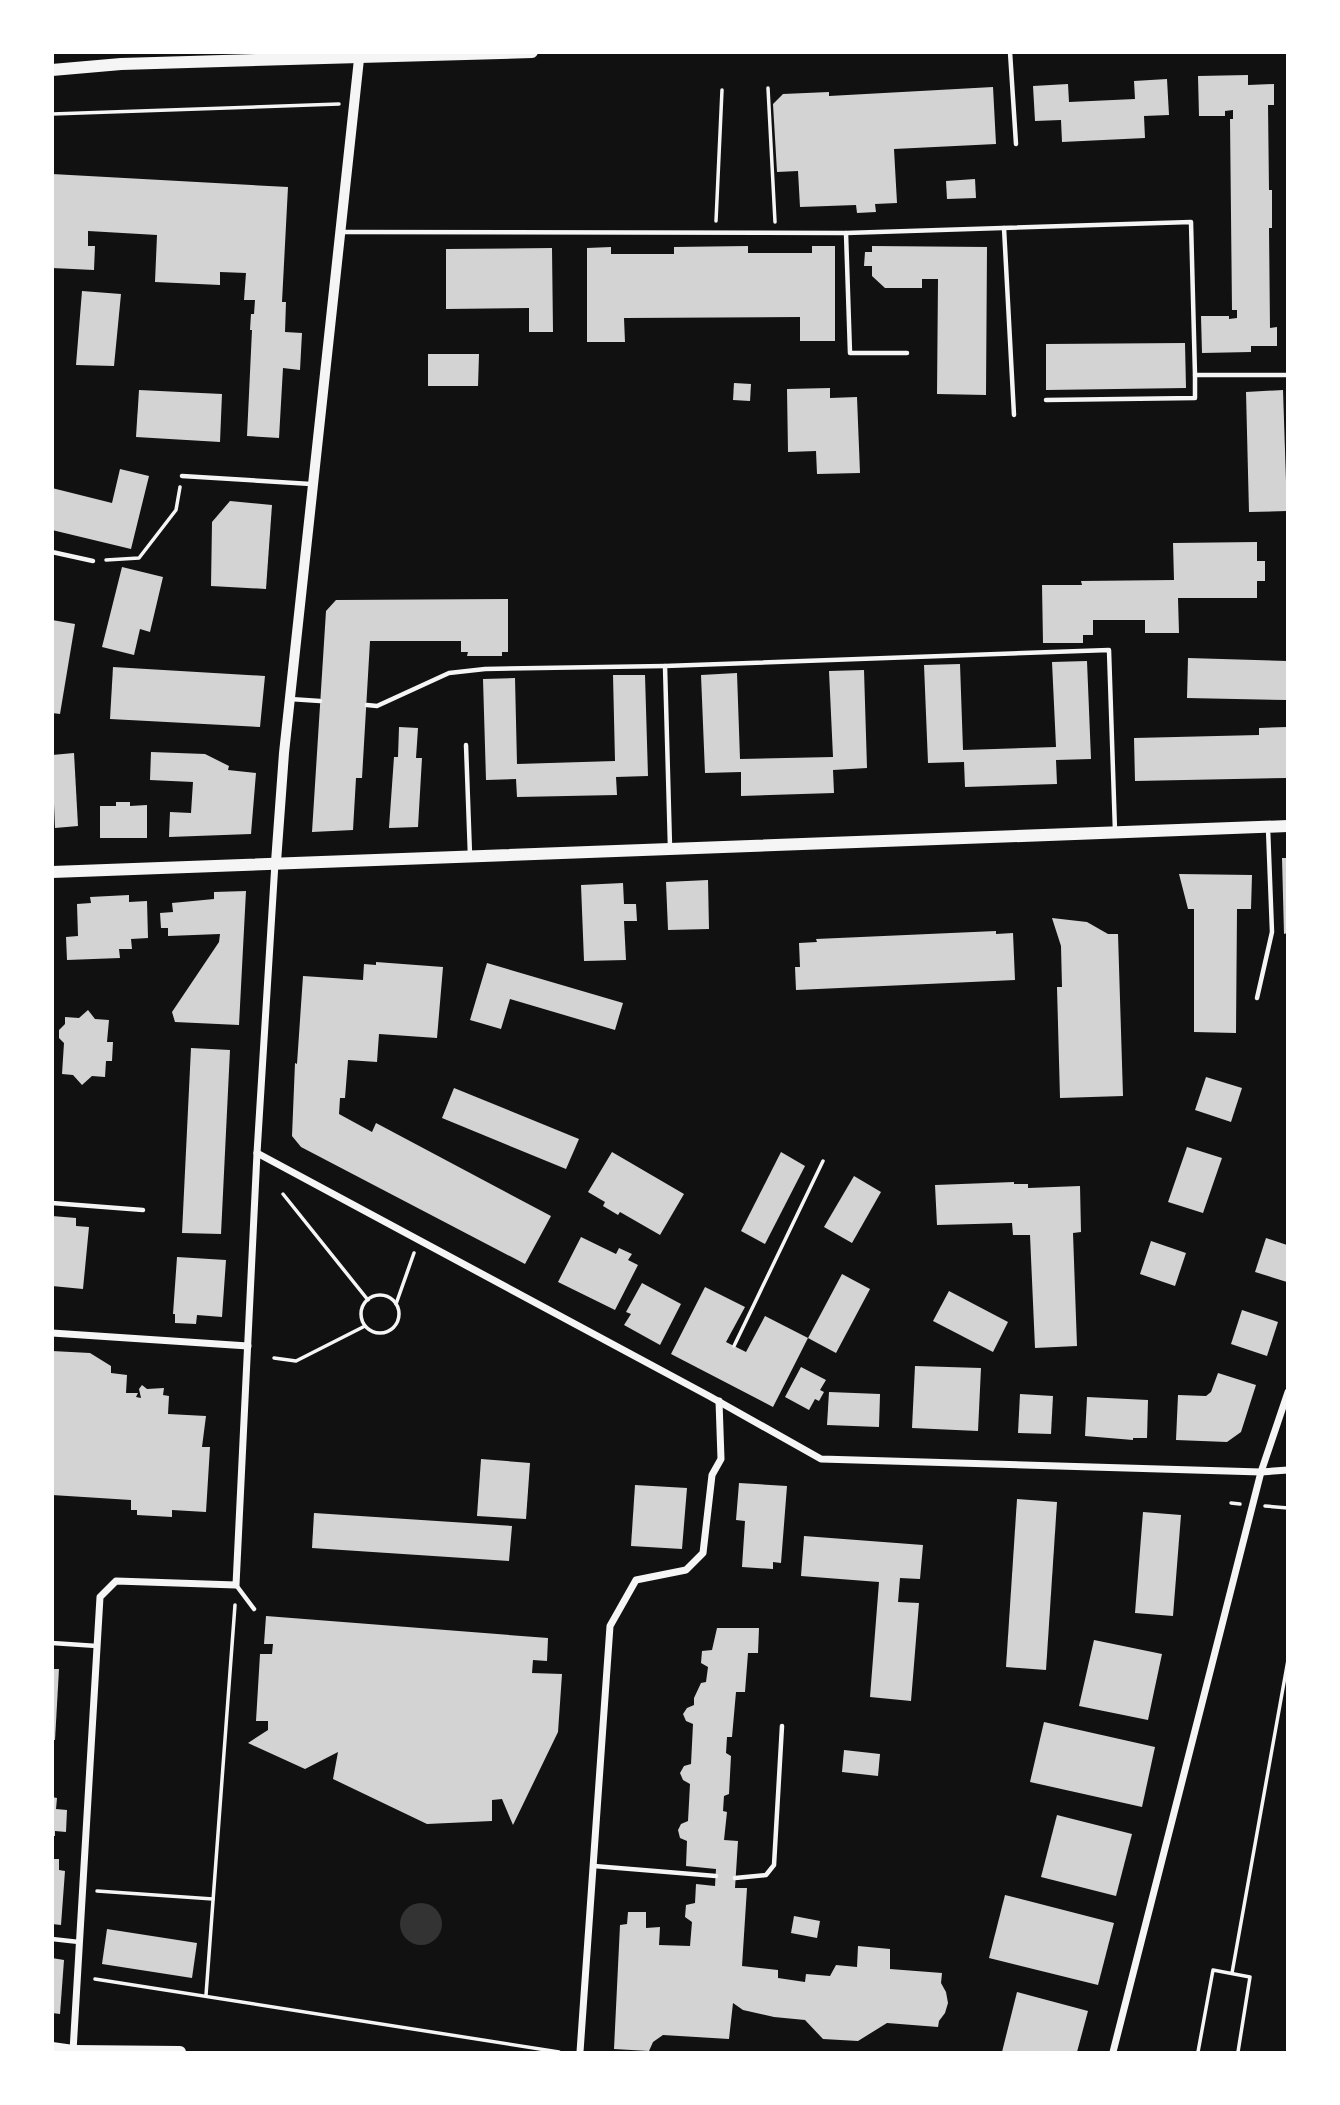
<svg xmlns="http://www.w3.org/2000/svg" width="1340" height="2105" font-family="Overpass,sans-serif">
  <rect width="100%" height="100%" fill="#111"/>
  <circle fill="#333" cx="421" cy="1924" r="21"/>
  <g fill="#d3d3d3">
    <polygon points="1248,75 1248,85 1274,84 1274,105 1268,105 1269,190 1272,190 1272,228 1269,228 1270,328 1277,327 1277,346 1251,346 1251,352 1202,353 1201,316 1229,316 1229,319 1237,318 1237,310 1232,310 1230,119 1233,119 1233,110 1225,111 1225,116 1199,116 1198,76"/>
    <polygon points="1167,79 1169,115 1144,116 1145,138 1062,142 1061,120 1035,121 1033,86 1068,84 1069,102 1135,99 1134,81"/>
    <polygon points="993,87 996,144 894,149 897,203 875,204 876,212 857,213 856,205 800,207 798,171 777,172 773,104 783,94 829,92 829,96"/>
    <polygon points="52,174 288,187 282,302 286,302 285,332 302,333 300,370 283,368 279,438 247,436 252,330 250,330 251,314 254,314 255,300 244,300 246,273 220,272 220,285 155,282 157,235 88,231 88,246 95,246 94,270 52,268"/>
    <polygon points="975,179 976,198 947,199 946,181"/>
    <polygon points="748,246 748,253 812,253 812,246 835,246 835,341 800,341 800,317 624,318 625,342 587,342 587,248 611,247 611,254 674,254 674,247"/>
    <polygon points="872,246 987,247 986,395 937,394 938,279 922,279 922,288 885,288 872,276 872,266 864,266 865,252 872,252"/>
    <polygon points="552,248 553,332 529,332 529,308 446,309 446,249"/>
    <polygon points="82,291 121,294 114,366 76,365"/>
    <polygon points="1185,343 1186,388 1046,390 1046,344"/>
    <polygon points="428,354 479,354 478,386 428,386"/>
    <polygon points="734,383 751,384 750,401 733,400"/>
    <polygon points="830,388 830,398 857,397 860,473 817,474 816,451 788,452 787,389"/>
    <polygon points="139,390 222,394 220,442 136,437"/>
    <polygon points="1283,390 1287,511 1249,512 1246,392"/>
    <polygon points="120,469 149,476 131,549 52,530 52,488 112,503"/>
    <polygon points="230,501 272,505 266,589 211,586 212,522"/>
    <polygon points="1257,542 1257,561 1265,561 1265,581 1257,581 1257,598 1178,598 1179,633 1145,633 1145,620 1093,620 1093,635 1083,635 1083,643 1043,643 1042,585 1082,585 1081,581 1174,580 1173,543"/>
    <polygon points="122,567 163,577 150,632 140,629 134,655 102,647"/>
    <polygon points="508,599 508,652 502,652 502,656 467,656 468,652 461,652 461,641 370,641 362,778 356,778 353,830 312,832 326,611 336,600"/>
    <polygon points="52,620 75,624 60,714 52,713"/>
    <polygon points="1188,658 1287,661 1287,700 1187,698"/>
    <polygon points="1087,661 1091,759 1056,760 1057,784 965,787 964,762 928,763 924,665 960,664 963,750 1056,747 1052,662"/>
    <polygon points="113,667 265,676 260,727 110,719"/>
    <polygon points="864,670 867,768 833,770 834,793 741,796 741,772 705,773 701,675 737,673 740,759 833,757 829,671"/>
    <polygon points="613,675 645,675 648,776 616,777 617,795 517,797 516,779 486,780 483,679 515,678 517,764 615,761"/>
    <polygon points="399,727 418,728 416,758 422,758 418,827 389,828 394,757 398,757"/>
    <polygon points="1287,727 1287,778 1135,781 1134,738 1259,735 1259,728"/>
    <polygon points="151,752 205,754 229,766 228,770 256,773 251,834 169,837 170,812 191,813 193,782 150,780"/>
    <polygon points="74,753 78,826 55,828 52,755"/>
    <polygon points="116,802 130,802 130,806 147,805 147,838 100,838 100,806 116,806"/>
    <polygon points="1282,858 1287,858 1287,933 1284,934"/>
    <polygon points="1179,874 1252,875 1251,909 1237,909 1236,1033 1194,1032 1194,909 1188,909"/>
    <polygon points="708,880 709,929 668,930 666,882"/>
    <polygon points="623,883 624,904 636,904 637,921 624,921 626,960 584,961 581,885"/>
    <polygon points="246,891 239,1025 175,1022 172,1012 219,942 220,934 168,936 168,928 161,928 160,913 173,912 172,903 214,899 214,892"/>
    <polygon points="129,895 129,902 147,901 148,938 131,939 132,949 119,949 120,958 67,960 66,937 78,936 77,904 91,903 90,897"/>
    <polygon points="1052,918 1087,922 1108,934 1118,934 1123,1096 1060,1098 1057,987 1062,987 1061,946"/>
    <polygon points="996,931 996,934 1013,933 1015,980 796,990 795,967 800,967 799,943 817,942 816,939"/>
    <polygon points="376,962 443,967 437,1038 379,1034 377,1062 348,1060 345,1098 340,1098 339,1114 372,1132 376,1123 551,1216 525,1264 301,1147 292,1136 295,1063 297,1064 303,976 363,980 364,964 376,965"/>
    <polygon points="487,963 623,1003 615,1030 510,999 501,1029 470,1020"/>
    <polygon points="88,1010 95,1019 109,1020 107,1042 113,1042 112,1061 106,1061 105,1077 92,1076 82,1085 73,1075 62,1074 64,1043 59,1038 59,1030 65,1024 65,1017 79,1018"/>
    <polygon points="191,1048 230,1050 221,1234 182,1233"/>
    <polygon points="1206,1077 1242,1088 1231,1122 1195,1110"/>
    <polygon points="454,1088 579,1139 566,1169 442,1118"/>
    <polygon points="1187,1147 1222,1158 1203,1213 1168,1202"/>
    <polygon points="612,1152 684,1194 660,1235 620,1212 618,1215 603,1206 605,1202 588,1192"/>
    <polygon points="781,1152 805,1166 765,1244 741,1231"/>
    <polygon points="854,1176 881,1192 852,1243 824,1227"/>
    <polygon points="1014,1182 1014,1184 1028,1184 1028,1188 1080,1186 1081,1232 1073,1233 1077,1346 1035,1348 1030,1235 1013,1235 1012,1223 937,1225 935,1185"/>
    <polygon points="52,1216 76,1218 76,1226 89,1227 83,1289 52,1286"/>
    <polygon points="581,1237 616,1254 619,1248 632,1254 628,1260 638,1265 615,1310 558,1282"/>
    <polygon points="1266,1238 1287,1245 1287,1282 1255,1272"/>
    <polygon points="1151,1241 1186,1253 1175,1286 1140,1274"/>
    <polygon points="177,1257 226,1260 222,1317 197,1315 196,1324 175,1323 175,1314 173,1314"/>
    <polygon points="842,1274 870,1289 836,1353 808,1338"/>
    <polygon points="642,1283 681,1304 660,1345 624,1325 631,1314 626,1312"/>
    <polygon points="705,1287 745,1307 726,1342 746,1352 765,1316 808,1338 773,1407 671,1354"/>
    <polygon points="949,1291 1008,1322 993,1352 933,1321"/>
    <polygon points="1242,1310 1278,1322 1267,1356 1231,1344"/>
    <polygon points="52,1351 90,1353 111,1366 111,1373 127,1375 126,1393 138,1393 136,1397 141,1398 139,1389 142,1385 147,1389 164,1388 163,1395 169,1396 168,1414 206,1416 202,1447 210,1447 206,1512 172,1510 172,1517 137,1515 137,1510 131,1510 131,1500 52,1495"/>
    <polygon points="915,1366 981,1368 978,1431 912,1428"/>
    <polygon points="801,1367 826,1380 820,1390 824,1392 819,1401 815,1399 809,1410 785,1397"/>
    <polygon points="1218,1373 1256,1385 1241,1432 1227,1442 1176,1440 1178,1395 1206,1396 1211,1392"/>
    <polygon points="829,1392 880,1394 879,1427 827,1425"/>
    <polygon points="1020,1394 1053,1396 1051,1434 1018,1433"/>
    <polygon points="1087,1397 1148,1400 1147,1438 1133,1438 1133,1440 1085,1436"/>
    <polygon points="481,1459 530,1463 526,1519 477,1516"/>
    <polygon points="739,1483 787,1486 781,1563 773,1562 773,1569 742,1567 745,1521 736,1520"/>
    <polygon points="635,1485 687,1488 682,1549 631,1546"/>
    <polygon points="1017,1499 1057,1502 1046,1670 1006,1667"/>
    <polygon points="1143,1512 1181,1515 1173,1616 1135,1613"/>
    <polygon points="314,1513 512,1526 509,1561 312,1548"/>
    <polygon points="804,1536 923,1545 920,1579 900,1578 898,1602 919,1603 911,1701 870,1697 879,1582 801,1576"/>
    <polygon points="266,1616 548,1638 547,1661 533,1660 532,1673 562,1674 558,1732 513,1825 502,1799 492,1800 492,1821 427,1824 333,1779 338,1752 305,1769 248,1743 268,1730 268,1721 256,1721 260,1654 272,1654 273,1644 264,1644"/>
    <polygon points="717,1628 759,1628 758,1653 748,1653 745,1692 736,1692 732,1737 727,1737 726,1753 731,1756 729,1794 724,1796 723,1811 727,1812 724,1840 738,1841 735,1888 747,1888 742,1966 778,1970 778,1978 805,1982 806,1974 830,1976 836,1965 857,1967 858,1946 890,1949 890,1969 942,1973 941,1983 946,1992 948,2003 945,2013 939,2021 938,2027 887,2023 858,2041 823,2039 805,2020 774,2017 743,2010 733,2003 729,2039 663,2035 653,2042 649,2051 614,2049 620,1925 627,1924 628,1912 646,1912 646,1928 660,1927 659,1945 690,1946 692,1922 685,1917 686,1905 695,1903 696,1884 715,1886 716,1869 686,1866 687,1841 680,1838 678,1830 681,1824 688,1821 690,1784 683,1780 680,1773 684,1766 691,1764 693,1724 686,1721 683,1714 687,1708 694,1705 694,1698 701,1683 706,1682 708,1667 701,1663 702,1651 712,1650"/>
    <polygon points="1094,1640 1162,1654 1148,1720 1079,1706"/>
    <polygon points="52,1669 59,1669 55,1740 52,1740"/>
    <polygon points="1044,1722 1155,1747 1142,1807 1030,1782"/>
    <polygon points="844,1750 880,1754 878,1776 842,1772"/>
    <polygon points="52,1797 57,1798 56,1809 67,1810 66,1832 55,1831 55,1836 52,1836"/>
    <polygon points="1057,1815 1132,1834 1116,1896 1041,1877"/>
    <polygon points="52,1859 59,1859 59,1870 65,1871 61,1925 52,1924"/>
    <polygon points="1005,1895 1114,1923 1098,1985 989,1958"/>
    <polygon points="794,1916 820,1921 817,1938 791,1933"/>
    <polygon points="107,1929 197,1943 192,1978 102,1964"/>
    <polygon points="52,1958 64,1960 60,2014 52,2013"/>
    <polygon points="1017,1992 1088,2011 1077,2052 1002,2052"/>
  </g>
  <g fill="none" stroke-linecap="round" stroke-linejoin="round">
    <g stroke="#f5f5f5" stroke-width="3.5">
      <polyline points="768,88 775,222"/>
      <polyline points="52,114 339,104"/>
      <polyline points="716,221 722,90"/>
      <polyline points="106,560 139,558 176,510 180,487"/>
      <polyline points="283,1194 368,1300"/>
      <circle cx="380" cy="1314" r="19"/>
      <polyline points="396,1304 414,1253"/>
      <polyline points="734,1346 823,1161"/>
      <polyline points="274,1358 296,1361 365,1326"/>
      <polyline points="1231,1503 1240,1504"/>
      <polyline points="1265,1506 1288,1508"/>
      <polyline points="97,1891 213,1899"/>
      <polyline points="1232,1973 1288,1660"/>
      <polyline points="95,1979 559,2052"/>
      <polyline points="206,1995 235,1605"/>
      <polyline points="1198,2052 1213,1970 1250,1977 1238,2052"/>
    </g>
    <g stroke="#f5f5f5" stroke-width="4.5">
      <polyline points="1010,52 1016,144"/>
      <polyline points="1004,228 1014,415"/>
      <polyline points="339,232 846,233 1191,222 1195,375 1288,375"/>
      <polyline points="846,233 850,353 907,353"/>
      <polyline points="1046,400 1195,398 1195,375"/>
      <polyline points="182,476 311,484"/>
      <polyline points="52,552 93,561"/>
      <polyline points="290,699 320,701"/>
      <polyline points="367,705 377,706 449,673 485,669 665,666"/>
      <polyline points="466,745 470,855"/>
      <polyline points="670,847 665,666 1109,650 1115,831"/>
      <polyline points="1257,998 1272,932 1268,828"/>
      <polyline points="52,1203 143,1210"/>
      <polyline points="236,1585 254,1609"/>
      <polyline points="52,1643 97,1646"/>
      <polyline points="594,1866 716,1876"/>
      <polyline points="735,1878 766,1875 774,1865 782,1726"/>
      <polyline points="52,1939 79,1942"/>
    </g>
    <g stroke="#f5f5f5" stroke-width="7">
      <polyline points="257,1153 709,1396 821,1459 1261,1472 1288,1470"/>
      <polyline points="52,1333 248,1346"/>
      <polyline points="73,2051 100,1597 116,1581 236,1585 257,1153 275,863"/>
      <polyline points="580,2052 610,1626 636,1580 686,1570 703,1553 712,1475 721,1459 719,1401"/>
      <polyline points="1113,2052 1261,1472 1288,1392"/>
    </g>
    <polyline stroke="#f5f5f5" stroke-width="10" points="276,862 284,753 359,59"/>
    <g stroke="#f5f5f5" stroke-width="12">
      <polyline points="52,70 121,64 532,52"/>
      <polyline points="52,872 1288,826"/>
      <polyline points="52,2048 80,2052"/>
      <polyline points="73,2051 180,2052"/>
    </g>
  </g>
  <rect width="1340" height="2105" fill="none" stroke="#ffffff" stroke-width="108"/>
</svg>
